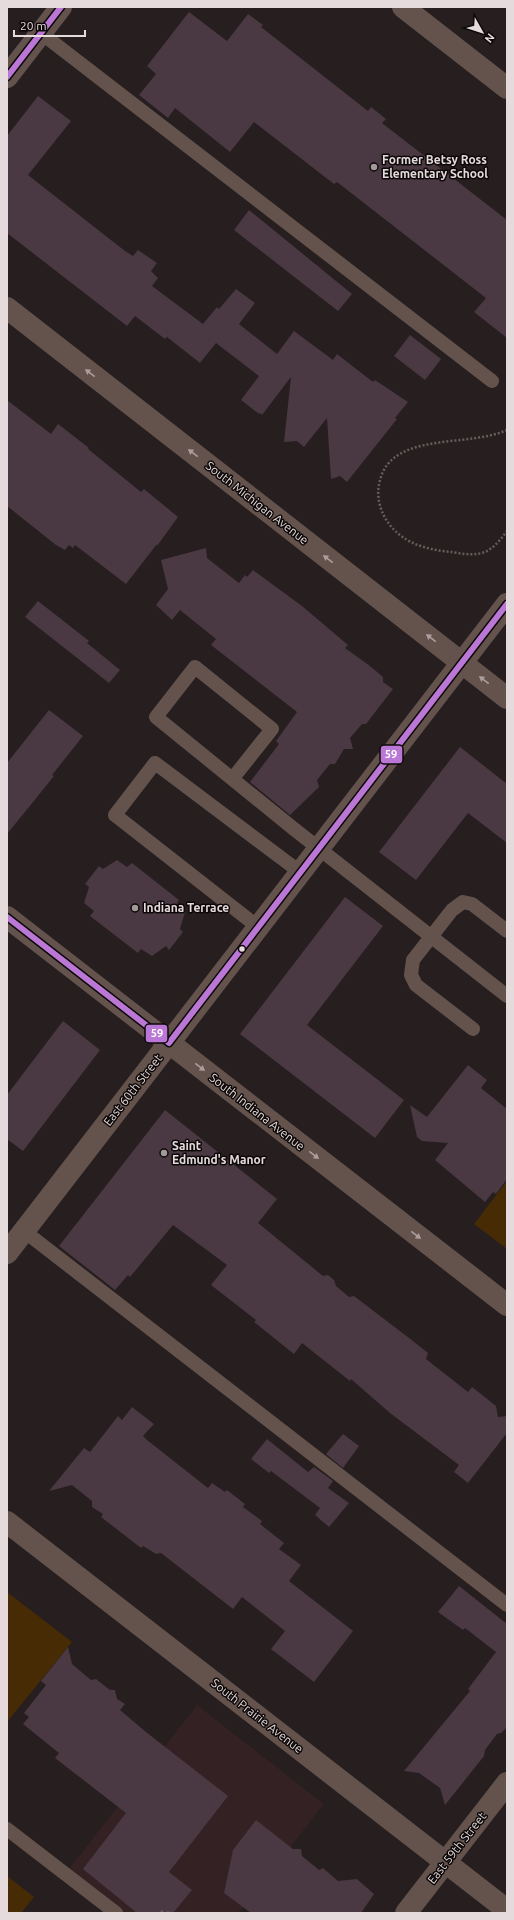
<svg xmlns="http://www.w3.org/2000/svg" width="514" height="1920" font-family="Ubuntu,sans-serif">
  <rect width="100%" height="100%" fill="#261e1f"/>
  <polygon fill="#342123" points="197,1705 324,1804 239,1913 116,1913 65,1874"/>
  <g fill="#472b04">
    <polygon points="507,1181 507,1249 474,1224"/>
    <polygon points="7,1592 72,1642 7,1722"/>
    <polygon points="7,1876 34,1897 21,1913 7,1913"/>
  </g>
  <g fill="#4a3942">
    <polygon points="189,12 227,41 248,14 263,25 261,27 368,111 371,107 386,119 382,123 507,220 507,338 474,312 486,298 337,182 334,184 254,122 230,152 175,108 168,118 139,95 156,74 147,66"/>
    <polygon points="38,96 71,121 28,175 125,251 133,256 138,250 157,263 151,271 158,278 152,286 203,324 217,307 219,309 236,289 255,303 239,324 277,354 294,331 333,360 337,354 373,382 375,380 408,402 395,418 397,419 347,482 340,476 331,479 327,418 304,447 297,441 284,442 291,377 262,415 260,413 259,414 241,400 259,376 216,343 200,363 167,337 165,339 135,316 127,326 7,233 7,136"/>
    <polygon points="249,210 352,294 338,311 234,230"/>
    <polygon points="410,335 441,359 425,380 394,356"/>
    <polygon points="7,400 51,434 58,424 89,448 88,449 141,492 144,489 178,517 157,546 157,544 126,584 75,545 73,548 69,545 65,550 56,545 7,506"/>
    <polygon points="206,548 207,558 239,583 245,575 247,577 253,570 302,606 348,645 345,648 370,666 383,677 383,682 393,689 366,724 362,724 350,738 353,749 344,749 335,764 330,764 317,780 319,787 290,815 250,782 279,744 276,741 297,712 211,645 216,639 180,610 172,620 156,605 168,589 161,560"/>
    <polygon points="38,601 89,641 87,643 120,670 109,683 25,617"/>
    <polygon points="49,710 83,736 52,775 54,776 7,834 7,763"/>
    <polygon points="460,747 507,784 507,843 468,813 416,880 379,852"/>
    <polygon points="117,860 127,867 132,863 179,900 176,905 185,912 180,929 183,932 169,950 166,946 152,956 141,949 138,953 90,916 94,911 84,903 89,887 85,884 99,866 103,869"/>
    <polygon points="345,897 383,926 307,1025 404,1100 375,1138 240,1034"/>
    <polygon points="63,1021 100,1050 23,1151 7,1139 7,1095"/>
    <polygon points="468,1065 487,1080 481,1088 507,1109 507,1179 496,1194 493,1192 485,1202 435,1160 448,1143 422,1141 417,1137 410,1105 427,1117"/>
    <polygon points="165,1110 277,1199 258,1223 323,1276 328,1275 334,1280 336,1286 349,1297 354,1296 413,1341 428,1353 426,1359 468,1392 472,1387 481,1394 496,1406 498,1417 507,1416 507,1433 468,1483 454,1472 459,1465 390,1413 351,1379 350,1381 302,1343 294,1354 254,1322 256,1320 211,1285 227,1265 173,1225 130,1277 128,1275 115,1290 59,1246"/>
    <polygon points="132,1407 154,1424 143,1436 147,1440 208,1488 212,1483 225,1492 227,1490 245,1504 243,1507 262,1521 260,1524 284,1543 279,1549 301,1565 289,1581 353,1631 314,1682 271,1649 285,1631 242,1597 233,1609 161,1553 156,1554 143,1546 141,1548 101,1517 103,1514 92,1507 92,1501 72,1485 49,1491 84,1448 90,1452 118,1416 122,1420"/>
    <polygon points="343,1434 359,1446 343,1468 326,1454"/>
    <polygon points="267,1439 308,1472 314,1467 333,1481 328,1488 349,1503 329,1527 315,1515 320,1508 271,1471 269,1473 251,1459"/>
    <polygon points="459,1586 507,1624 507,1727 501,1733 497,1734 485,1750 484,1756 445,1805 440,1788 419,1773 404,1771 470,1691 468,1689 496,1652 465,1628 463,1630 438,1612"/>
    <polygon points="68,1647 72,1664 91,1680 96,1679 110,1690 115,1690 117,1699 125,1704 120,1710 146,1732 228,1796 169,1872 192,1890 173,1913 137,1913 83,1869 126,1813 55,1758 59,1753 23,1724 29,1717 24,1713 46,1685 41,1681"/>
    <polygon points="256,1820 293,1849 301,1849 302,1856 319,1870 323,1868 338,1881 357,1879 374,1894 361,1913 251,1913 224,1893 233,1850"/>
  </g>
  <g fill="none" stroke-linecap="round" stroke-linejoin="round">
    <g stroke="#695d5a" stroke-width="2.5" stroke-dasharray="2 2" stroke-linecap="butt">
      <path d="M 507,430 C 473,446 406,434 385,468 C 369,496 383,528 411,542 C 423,548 438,551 452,552 C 463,554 474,556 485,552 C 494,548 501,539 507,531"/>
      <polyline points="161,1911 163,1913"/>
      <polyline points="167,1912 169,1913"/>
    </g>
    <g stroke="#64534d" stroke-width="14">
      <polyline points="41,33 492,381"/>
      <polyline points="233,778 272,729 195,667 156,717 294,829 507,996"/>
      <polyline points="258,927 115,815 155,763 300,872"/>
      <polyline points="473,1029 416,985 411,975 413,960 452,910 463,902 472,904 507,931"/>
      <polyline points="24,1231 507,1605"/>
      <polyline points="7,1829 116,1913"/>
    </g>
    <g stroke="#64534d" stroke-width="22">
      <polyline points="403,7 507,88"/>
      <polyline points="7,1253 169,1043"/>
      <polyline points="7,1522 507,1910"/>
    </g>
    <g stroke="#64534d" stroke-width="22">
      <polyline points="7,77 61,7"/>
      <polyline points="7,308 507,698"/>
      <polyline points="7,917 507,1305"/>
      <polyline points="169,1043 507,604"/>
      <polyline points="406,1913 507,1783"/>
    </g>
    <defs>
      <g id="bus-1">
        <polyline points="7,77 61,7"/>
        <polyline points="7,917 169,1043 507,604"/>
      </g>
    </defs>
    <use href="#bus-1" stroke="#0d0808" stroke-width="9"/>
    <use href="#bus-1" stroke="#ba77d6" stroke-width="6"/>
  </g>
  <defs><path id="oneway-solid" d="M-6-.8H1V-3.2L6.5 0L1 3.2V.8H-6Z"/></defs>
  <g fill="#ab9e9c">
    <use href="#oneway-solid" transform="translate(90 373) rotate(-142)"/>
    <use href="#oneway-solid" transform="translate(193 453) rotate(-142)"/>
    <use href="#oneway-solid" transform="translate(328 559) rotate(-142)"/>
    <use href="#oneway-solid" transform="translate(431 638) rotate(-142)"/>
    <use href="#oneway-solid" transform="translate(484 680) rotate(-142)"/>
    <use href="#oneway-solid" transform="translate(200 1067) rotate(38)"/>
    <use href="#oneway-solid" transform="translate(314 1155) rotate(38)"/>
    <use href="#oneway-solid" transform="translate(416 1235) rotate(38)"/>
  </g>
  <g fill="#a2999a" stroke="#0d0808" stroke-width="1.5">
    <circle cx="374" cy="167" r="4"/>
    <circle cx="135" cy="908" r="4"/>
    <circle cx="164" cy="1153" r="4"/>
  </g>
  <circle fill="#e5dbdc" stroke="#0d0808" stroke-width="1.5" cx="242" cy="949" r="3.5"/>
  <g text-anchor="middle" stroke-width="3" stroke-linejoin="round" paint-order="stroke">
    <g font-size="12" font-weight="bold" fill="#e5dbdc" stroke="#0d0808" text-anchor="start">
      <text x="382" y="164">Former Betsy Ross<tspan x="382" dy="14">Elementary School</tspan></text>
      <text x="143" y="912">Indiana Terrace</text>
      <text x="172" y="1150">Saint<tspan x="172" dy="14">Edmund's Manor</tspan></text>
    </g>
    <g font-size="12" fill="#e5dbdc" stroke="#0d0808">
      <text transform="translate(257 503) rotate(38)" y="4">South Michigan Avenue</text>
      <text transform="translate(133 1090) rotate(-52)" y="4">East 60th Street</text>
      <text transform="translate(257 1112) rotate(38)" y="4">South Indiana Avenue</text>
      <text transform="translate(257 1716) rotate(38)" y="4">South Prairie Avenue</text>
      <text transform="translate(457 1848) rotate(-52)" y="4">East 59th Street</text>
    </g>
  </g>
  <g stroke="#0d0808" stroke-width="1.5">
    <rect x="380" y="745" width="23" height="19" rx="4" fill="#ba77d6"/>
    <rect x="145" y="1024" width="23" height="19" rx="4" fill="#ba77d6"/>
  </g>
  <g font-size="11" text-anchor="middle" font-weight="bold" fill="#fff">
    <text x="391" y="758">59</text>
    <text x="157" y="1037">59</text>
  </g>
  <rect width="514" height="1920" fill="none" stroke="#e5dbdc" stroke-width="16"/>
  <g transform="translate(482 32) rotate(129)" stroke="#0d0808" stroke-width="3" paint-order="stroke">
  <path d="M0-3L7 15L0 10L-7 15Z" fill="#e5dbdc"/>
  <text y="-6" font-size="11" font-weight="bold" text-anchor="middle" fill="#e5dbdc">N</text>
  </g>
  <path d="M14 30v6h71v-6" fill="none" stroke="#e5dbdc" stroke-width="2"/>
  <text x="20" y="30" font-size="12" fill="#e5dbdc" stroke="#0d0808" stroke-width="3" paint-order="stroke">20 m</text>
</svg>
